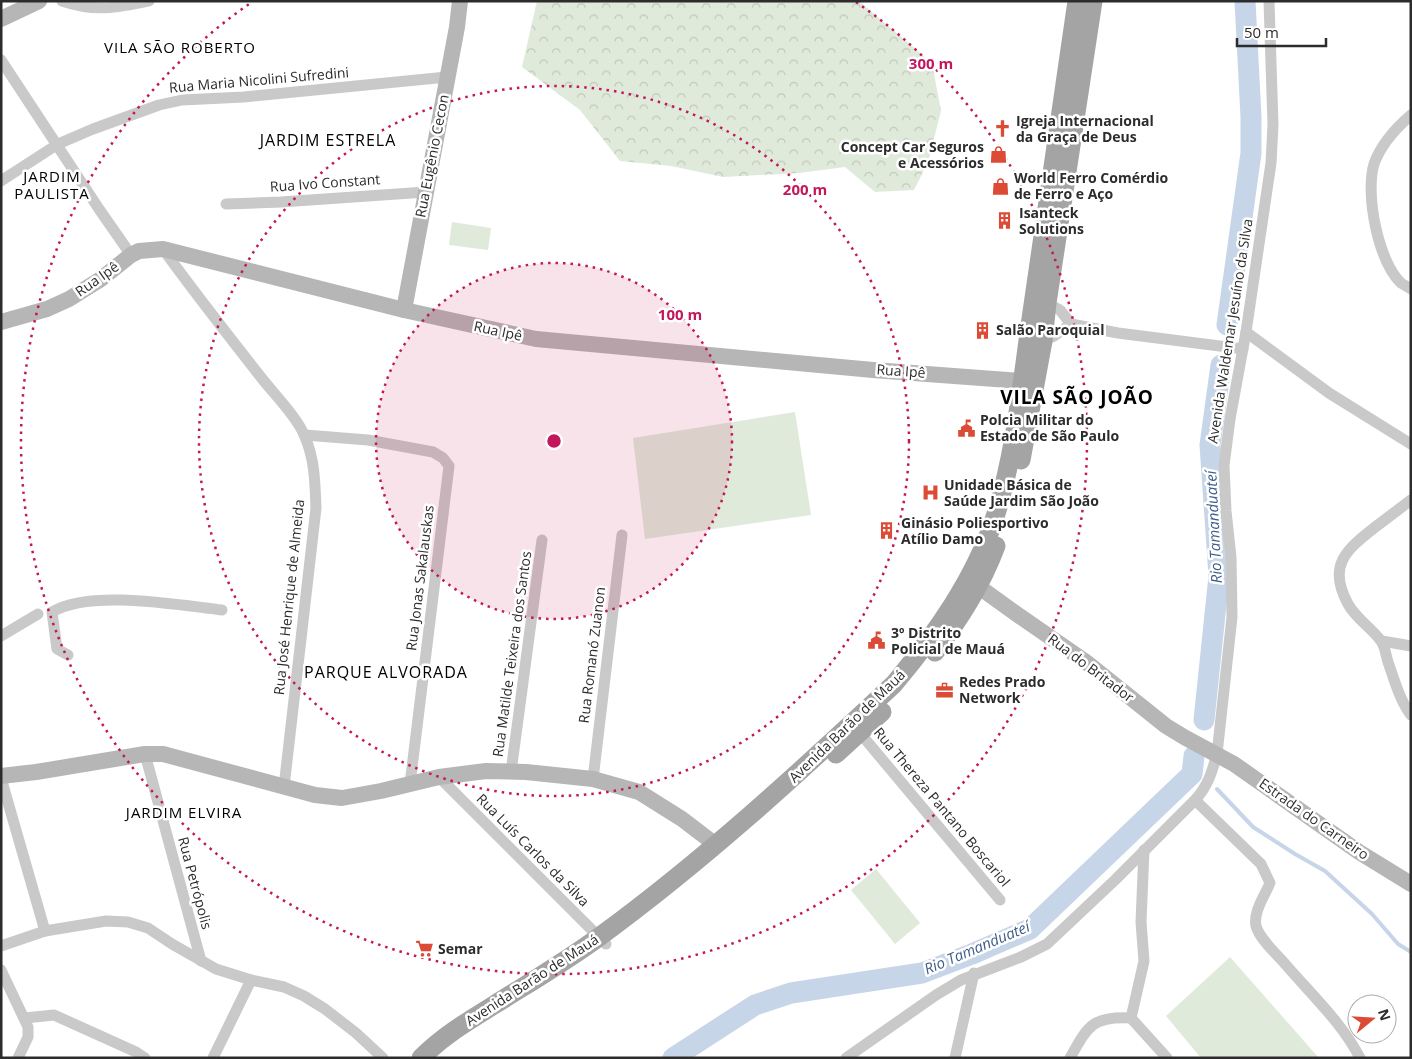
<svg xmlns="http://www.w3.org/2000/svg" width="1412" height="1059" font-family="'Open Sans',sans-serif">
  <defs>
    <pattern id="forest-crowns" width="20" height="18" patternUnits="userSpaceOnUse" patternTransform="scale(1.25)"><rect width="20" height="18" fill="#dfeada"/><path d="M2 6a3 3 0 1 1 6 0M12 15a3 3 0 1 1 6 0" fill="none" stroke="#c0c9bb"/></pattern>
  </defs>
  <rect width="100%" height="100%" fill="#fff"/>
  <polygon fill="url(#forest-crowns)" points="537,1 859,1 932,63 941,111 928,162 914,190 875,192 845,167 799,173 723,177 671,166 620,161 580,110 522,67"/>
  <g fill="#dfeada">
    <polygon points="452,222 491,228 488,250 449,245"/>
    <polygon points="795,412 811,515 645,539 633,438"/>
    <polygon points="876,869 920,923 895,944 851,890"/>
    <polygon points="1230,957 1319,1058 1201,1058 1166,1016"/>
  </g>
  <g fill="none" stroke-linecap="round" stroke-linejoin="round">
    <polyline stroke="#c7d5e9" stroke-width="4" points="1217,789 1253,827 1295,854 1325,871 1372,914 1398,944 1411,952"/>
    <g stroke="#c7d5e9" stroke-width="21">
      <polyline points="1227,325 1251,153 1251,117 1245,1"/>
      <polyline points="1204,720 1219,576 1210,445 1221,365"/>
      <polyline points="673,1058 755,1005 791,993 922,973 972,954 1030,929 1192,774 1194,756"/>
    </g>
    <g stroke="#c9c9c9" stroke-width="11">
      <path d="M 62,1 C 94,12 117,8 149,1"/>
      <polyline points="1,60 99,209 131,255"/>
      <path d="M 1411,115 C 1396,128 1381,144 1374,164 C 1365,194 1378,261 1401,283 C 1404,285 1408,287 1411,289"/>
      <polyline points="1,181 58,144 93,129 159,105 182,100 244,97 447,77"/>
      <polyline points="226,204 281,202 426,192"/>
      <path d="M 163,249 C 194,292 227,334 260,376 C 273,393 298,418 305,437 C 315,460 315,484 316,508 L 284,787"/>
      <polyline points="1045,298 1047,303 1060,310 1071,324 1118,333 1243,349"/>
      <polyline points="1246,332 1329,393 1411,444"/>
      <polyline points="1043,341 1054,336 1071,324"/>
      <polyline points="305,435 368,440 433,452 443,458 449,466 410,784"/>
      <path d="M 1411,500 C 1399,509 1386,519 1374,528 C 1346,550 1327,566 1348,604 C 1357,620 1371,627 1381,641 C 1385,646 1386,656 1388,662 C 1394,679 1400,701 1411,715"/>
      <polyline points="1,636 38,614"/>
      <polyline points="1382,641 1411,646"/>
      <path d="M 68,655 L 57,649 L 52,612 C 90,589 178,605 222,610"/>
      <polyline points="860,733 1000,900"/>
      <polyline points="145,754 201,961"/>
      <polyline points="511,772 542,540"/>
      <polyline points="439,777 606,944"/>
      <polyline points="1,778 45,931"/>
      <polyline points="593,779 622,535"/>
      <path d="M 1195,800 L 1261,864 L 1270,883 C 1265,895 1253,912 1256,926 C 1260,940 1277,954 1286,965 C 1312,995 1342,1023 1360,1058"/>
      <polyline points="1,946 45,931 106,921 128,922 148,928 172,944 216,969 251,980 284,987 304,996 325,1009 356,1033 383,1058"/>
      <polyline points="1,970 28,1027 28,1037 18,1058"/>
      <polyline points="25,1018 54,1015 136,1052 145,1058"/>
      <polyline points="1131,1018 1144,961 1141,922 1144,850"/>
      <polyline points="1131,1018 1167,1058"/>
      <polyline points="213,1058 251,980"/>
      <path d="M 846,1058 L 936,995 L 961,980 L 1021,957 L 1047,944 L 1115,880 L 1195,800 C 1208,786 1212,772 1217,754 L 1232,617 L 1231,557 L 1226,511 L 1224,465 L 1230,419 L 1246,332 L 1271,163 L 1273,125 L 1269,1"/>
      <polyline points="955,1058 974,973"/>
      <path d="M 1070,1058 C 1088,1026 1092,1016 1131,1018"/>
    </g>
    <g stroke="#b6b6b6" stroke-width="16">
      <polyline points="1,19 39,1"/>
      <polyline points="404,310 457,27 460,1"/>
      <polyline points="1,322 47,309 69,299 101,279 131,255 139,251 163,249 404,310 536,339 873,370 1022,381"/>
      <polyline points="968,579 1018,615 1086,662 1166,726 1184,737 1234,764 1359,852 1411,884"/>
      <polyline points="1,776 36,772 145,754 163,754 315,795 342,798 381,791 439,777 486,771 526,772 593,779 639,792 682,819 716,845"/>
    </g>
    <g stroke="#a4a4a4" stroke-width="19">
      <polyline points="1021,460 1043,341 1047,303 1093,1"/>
      <path d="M 935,652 C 960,618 981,586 996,546"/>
      <polyline points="836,754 882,712"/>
      <path d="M 421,1058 C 443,1036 468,1021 494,1005 C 529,983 565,962 599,937 C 703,861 799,773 894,684 C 935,635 975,579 995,517 C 1016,451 1022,380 1032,312 C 1047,209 1062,105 1077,1"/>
    </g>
  </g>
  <circle cx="554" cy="441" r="178" fill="#c2185b" fill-opacity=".12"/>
  <g fill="none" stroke="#c2185b" stroke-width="2.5" stroke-dasharray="2.5 5">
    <circle cx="554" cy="441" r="178"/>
    <circle cx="554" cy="441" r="355"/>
    <path d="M856 2A533 533 0 1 1 252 2"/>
  </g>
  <defs>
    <symbol id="church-bare" viewBox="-9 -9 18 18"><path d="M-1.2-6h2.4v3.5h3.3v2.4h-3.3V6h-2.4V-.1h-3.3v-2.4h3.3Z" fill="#dc4b35" stroke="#fff" stroke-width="2.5" paint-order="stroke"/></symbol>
    <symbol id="shop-bare" viewBox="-9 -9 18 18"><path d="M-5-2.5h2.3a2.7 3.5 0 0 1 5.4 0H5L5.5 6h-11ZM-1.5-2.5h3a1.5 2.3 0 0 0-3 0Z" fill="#dc4b35" stroke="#fff" stroke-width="2.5" paint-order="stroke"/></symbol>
    <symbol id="building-bare" viewBox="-9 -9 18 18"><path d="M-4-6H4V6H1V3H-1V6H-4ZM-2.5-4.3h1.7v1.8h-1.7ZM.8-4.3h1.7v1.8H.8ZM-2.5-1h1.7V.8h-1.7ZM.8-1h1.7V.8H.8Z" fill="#dc4b35" stroke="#fff" stroke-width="2.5" paint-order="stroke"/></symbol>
    <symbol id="civic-bare" viewBox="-9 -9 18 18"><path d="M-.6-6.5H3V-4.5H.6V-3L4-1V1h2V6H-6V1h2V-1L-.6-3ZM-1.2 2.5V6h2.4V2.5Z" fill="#dc4b35" stroke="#fff" stroke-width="2.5" paint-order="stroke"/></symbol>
    <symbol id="hospital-bare" viewBox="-9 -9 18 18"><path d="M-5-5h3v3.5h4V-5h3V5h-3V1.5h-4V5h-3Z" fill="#dc4b35" stroke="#fff" stroke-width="2.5" paint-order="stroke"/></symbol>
    <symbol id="office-bare" viewBox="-9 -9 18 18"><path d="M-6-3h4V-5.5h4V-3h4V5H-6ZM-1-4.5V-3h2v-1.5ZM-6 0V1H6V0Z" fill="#dc4b35" stroke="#fff" stroke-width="2.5" paint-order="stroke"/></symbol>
    <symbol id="supermarket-bare" viewBox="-9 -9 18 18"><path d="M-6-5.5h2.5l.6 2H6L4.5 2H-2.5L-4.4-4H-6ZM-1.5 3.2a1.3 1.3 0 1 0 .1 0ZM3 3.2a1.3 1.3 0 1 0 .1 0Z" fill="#dc4b35" stroke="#fff" stroke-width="2.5" paint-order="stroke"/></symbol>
  </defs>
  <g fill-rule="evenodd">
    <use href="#church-bare" x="990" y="116" width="25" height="25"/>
    <use href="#shop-bare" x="986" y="142" width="25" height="25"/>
    <use href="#shop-bare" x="988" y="174" width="25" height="25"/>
    <use href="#building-bare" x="992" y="208" width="25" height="25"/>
    <use href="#building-bare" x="970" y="318" width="25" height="25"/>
    <use href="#civic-bare" x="954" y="416" width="25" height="25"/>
    <use href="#hospital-bare" x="918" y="480" width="25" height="25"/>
    <use href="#building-bare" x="874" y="518" width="25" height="25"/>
    <use href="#civic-bare" x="864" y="628" width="25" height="25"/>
    <use href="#office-bare" x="932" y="678" width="25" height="25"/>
    <use href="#supermarket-bare" x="412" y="936" width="25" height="25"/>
  </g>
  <g text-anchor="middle" stroke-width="5" stroke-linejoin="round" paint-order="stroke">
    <g font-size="14" fill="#2c2c2c" stroke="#fff">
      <text transform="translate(259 80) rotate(-5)" y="5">Rua Maria Nicolini Sufredini</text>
      <text transform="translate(432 156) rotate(-79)" y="5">Rua Eugênio Cecon</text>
      <text transform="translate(325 183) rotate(-4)" y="5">Rua Ivo Constant</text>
      <text transform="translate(97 279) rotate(-35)" y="5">Rua Ipê</text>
      <text transform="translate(498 331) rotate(12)" y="5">Rua Ipê</text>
      <text transform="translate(1230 331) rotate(-81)" y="5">Avenida Waldemar Jesuíno da Silva</text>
      <text transform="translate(901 371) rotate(4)" y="5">Rua Ipê</text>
      <text transform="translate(420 578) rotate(-83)" y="5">Rua Jonas Sakalauskas</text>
      <text transform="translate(289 597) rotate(-84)" y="5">Rua José Henrique de Almeida</text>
      <text transform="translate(512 654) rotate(-82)" y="5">Rua Matilde Teixeira dos Santos</text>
      <text transform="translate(592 655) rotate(-83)" y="5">Rua Romanó Zuanon</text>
      <text transform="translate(1091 668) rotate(37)" y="5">Rua do Britador</text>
      <text transform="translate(847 726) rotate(-44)" y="5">Avenida Barão de Mauá</text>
      <text transform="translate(942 807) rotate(50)" y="5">Rua Thereza Pantano Boscariol</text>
      <text transform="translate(1314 819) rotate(35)" y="5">Estrada do Carneiro</text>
      <text transform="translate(533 850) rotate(45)" y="5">Rua Luís Carlos da Silva</text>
      <text transform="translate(195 883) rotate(75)" y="5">Rua Petrópolis</text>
      <text transform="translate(532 980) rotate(-33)" y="5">Avenida Barão de Mauá</text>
    </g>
    <g font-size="14" font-weight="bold" fill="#2c2c2c" stroke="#fff" text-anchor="start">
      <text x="1016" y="126">Igreja Internacional<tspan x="1016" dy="16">da Graça de Deus</tspan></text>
      <text x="984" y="152" text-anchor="end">Concept Car Seguros<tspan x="984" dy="16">e Acessórios</tspan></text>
      <text x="1014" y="183">World Ferro Comérdio<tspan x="1014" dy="16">de Ferro e Aço</tspan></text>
      <text x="1019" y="218">Isanteck<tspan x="1019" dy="16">Solutions</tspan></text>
      <text x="996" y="335">Salão Paroquial</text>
      <text x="980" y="425">Polcia Militar do<tspan x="980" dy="16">Estado de São Paulo</tspan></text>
      <text x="944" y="490">Unidade Básica de<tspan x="944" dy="16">Saúde Jardim São João</tspan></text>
      <text x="901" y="528">Ginásio Poliesportivo<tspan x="901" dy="16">Atílio Damo</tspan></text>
      <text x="891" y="638">3º Distrito<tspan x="891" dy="16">Policial de Mauá</tspan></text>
      <text x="959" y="687">Redes Prado<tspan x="959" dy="16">Network</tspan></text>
      <text x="438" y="954">Semar</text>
    </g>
    <g font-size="15" letter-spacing="1" fill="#000" stroke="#fff">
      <text x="180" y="53">VILA SÃO ROBERTO</text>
      <text x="52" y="182">JARDIM<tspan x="52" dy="17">PAULISTA</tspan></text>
      <text x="184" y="818">JARDIM ELVIRA</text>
    </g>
    <g font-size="15" font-style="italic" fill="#3f5d8a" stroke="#fff">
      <text transform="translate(1214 527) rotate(-93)" y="5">Rio Tamanduateí</text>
      <text transform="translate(977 948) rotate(-23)" y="5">Rio Tamanduateí</text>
    </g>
    <g font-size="16" letter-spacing="1" fill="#000" stroke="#fff">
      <text x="328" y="146">JARDIM ESTRELA</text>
      <text x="386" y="678">PARQUE ALVORADA</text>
    </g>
    <g font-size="19" font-weight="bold" letter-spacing="1" fill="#000" stroke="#fff">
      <text x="1077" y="404">VILA SÃO JOÃO</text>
    </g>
  </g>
  <circle cx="554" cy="441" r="8" fill="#c2185b" stroke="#fff" stroke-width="2.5"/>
  <g font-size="15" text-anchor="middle" font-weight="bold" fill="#c2185b" stroke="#fff" stroke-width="5" stroke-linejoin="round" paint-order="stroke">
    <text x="931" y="69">300 m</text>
    <text x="805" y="195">200 m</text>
    <text x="680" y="320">100 m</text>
  </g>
  <rect width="1412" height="1059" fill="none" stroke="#2c2c2c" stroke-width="5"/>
  <g transform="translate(1372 1019) rotate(72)"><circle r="24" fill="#ffffff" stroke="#ababab"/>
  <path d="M0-4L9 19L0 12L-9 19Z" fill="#dc4b35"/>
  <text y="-8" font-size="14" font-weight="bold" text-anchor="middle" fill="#2c2c2c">N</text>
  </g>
  <path d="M1237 38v8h89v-8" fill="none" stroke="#2c2c2c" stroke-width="2.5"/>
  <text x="1244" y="38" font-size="15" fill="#2c2c2c" stroke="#ffffff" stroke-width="4" paint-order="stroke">50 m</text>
</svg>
